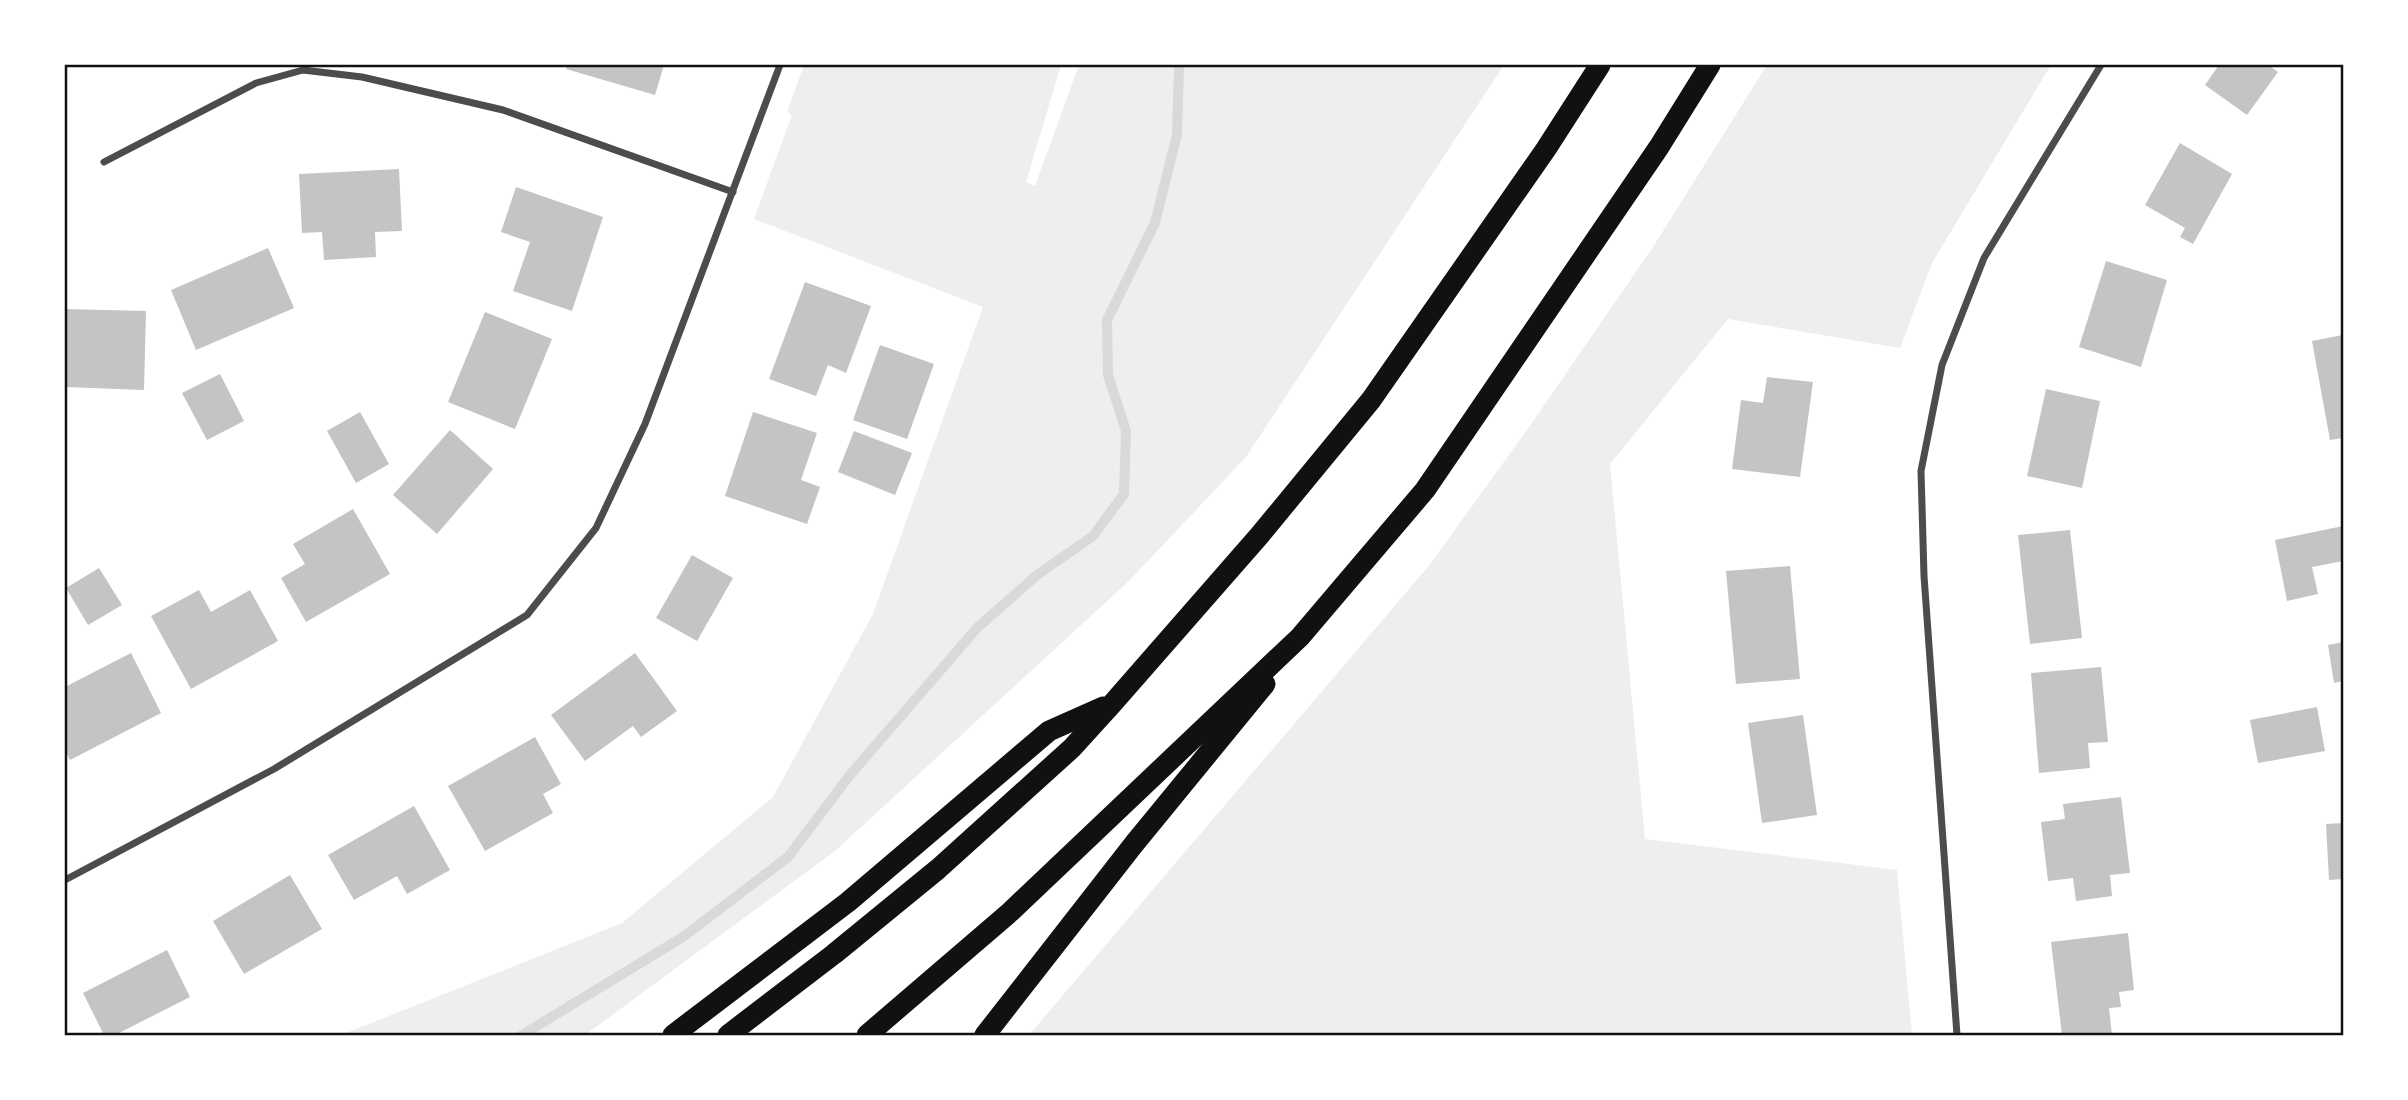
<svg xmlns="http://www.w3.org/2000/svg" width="2408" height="1100" font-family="Helvetica,sans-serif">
  <rect width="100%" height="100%" fill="#fff"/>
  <g fill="#eee">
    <polygon points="804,65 1061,65 1026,182 1035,186 1079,65 1504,65 1246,457 1129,581 835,851 585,1035 341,1035 622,923 773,797 873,614 983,307 754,219 792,115 787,112"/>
    <polygon points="1767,65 2051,65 1932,263 1900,348 1728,319 1610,464 1645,839 1897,870 1912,1035 1029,1035 1432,562 1536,417 1653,247"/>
  </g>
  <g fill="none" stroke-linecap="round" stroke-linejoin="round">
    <polyline stroke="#d9d9d9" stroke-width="10" points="522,1035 683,937 788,857 850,775 977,628 1037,575 1093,536 1124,494 1126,431 1108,375 1107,320 1155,223 1177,135 1179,65"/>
  </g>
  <g fill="#c4c4c4">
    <polygon points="567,65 664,65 655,95 566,69"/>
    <polygon points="2219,65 2268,65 2278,72 2247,115 2205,85"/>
    <polygon points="2180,143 2232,174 2193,244 2180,237 2185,228 2145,205"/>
    <polygon points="399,169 402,231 375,232 376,257 324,260 322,232 302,233 299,174"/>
    <polygon points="516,187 603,217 572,311 513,291 530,242 501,232"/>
    <polygon points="268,248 294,308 196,350 171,290"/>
    <polygon points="2106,261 2167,280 2141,367 2079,347"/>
    <polygon points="805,282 871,306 846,373 828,365 816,396 769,379"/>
    <polygon points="65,309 146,311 144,390 65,387"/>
    <polygon points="485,312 552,339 515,429 448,402"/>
    <polygon points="2343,335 2343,438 2330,440 2312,341"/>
    <polygon points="880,345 934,364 907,439 853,420"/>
    <polygon points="220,374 244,421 207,440 182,393"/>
    <polygon points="1767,377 1813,382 1800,477 1732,469 1741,400 1763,403"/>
    <polygon points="2046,389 2100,401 2082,488 2027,476"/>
    <polygon points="360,412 389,464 356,483 327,431"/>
    <polygon points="753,412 817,433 801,480 820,487 807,524 725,496"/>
    <polygon points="450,430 493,469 437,534 393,495"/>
    <polygon points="854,431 912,453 895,495 838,472"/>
    <polygon points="353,509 390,574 306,622 281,578 305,564 293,544"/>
    <polygon points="2343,526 2343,561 2312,567 2318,594 2287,601 2275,540"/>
    <polygon points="2070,530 2082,638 2030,644 2018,535"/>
    <polygon points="692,555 733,578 697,641 656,618"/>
    <polygon points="1790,566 1800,679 1736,684 1726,571"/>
    <polygon points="99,568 122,605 88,625 66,588"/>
    <polygon points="199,590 211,612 250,590 278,641 191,689 151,616"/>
    <polygon points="2343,642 2343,681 2334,683 2328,645"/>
    <polygon points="131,653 161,713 70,760 65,750 65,687"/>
    <polygon points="635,653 677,711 641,737 633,726 585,761 551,715"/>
    <polygon points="2101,667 2108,742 2088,743 2090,768 2039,773 2031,673"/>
    <polygon points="2317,707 2325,751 2258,763 2250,720"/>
    <polygon points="1803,715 1817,815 1762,823 1748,723"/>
    <polygon points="535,737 561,784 543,794 553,813 485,851 448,786"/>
    <polygon points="2121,797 2130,873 2110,875 2112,896 2076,901 2073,878 2048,881 2041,822 2065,819 2063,804"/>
    <polygon points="414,806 450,870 407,894 397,876 354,900 328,855"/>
    <polygon points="2343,823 2343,879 2329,880 2326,824"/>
    <polygon points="290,875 322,929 244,974 213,921"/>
    <polygon points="2128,933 2134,990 2119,992 2121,1007 2109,1008 2112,1035 2062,1035 2051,942"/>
    <polygon points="167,950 190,997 115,1035 104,1035 83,993"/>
  </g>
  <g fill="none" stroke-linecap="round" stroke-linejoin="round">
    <g stroke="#4c4c4c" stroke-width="7">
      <polyline points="104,162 256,83 303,70 362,77 503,110 733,192"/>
      <polyline points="65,880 274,769 527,615 596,528 645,424 780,65"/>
      <polyline points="1957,1035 1924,576 1921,471 1942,365 1984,258 2101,65"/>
    </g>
    <g stroke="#111" stroke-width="21">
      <polyline points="673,1035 848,902 1049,731 1103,707"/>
      <polyline points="728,1035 834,954 938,869 1072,748 1112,704 1259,536 1371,400 1546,149 1600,65"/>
      <polyline points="867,1035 1008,914 1300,637 1425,490 1659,147 1710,65"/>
      <polyline points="985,1035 1134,844 1265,684"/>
    </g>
  </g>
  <rect width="2408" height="1100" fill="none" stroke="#ffffff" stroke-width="133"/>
  <rect x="66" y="66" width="2276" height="968" fill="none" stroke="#111" stroke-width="2.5"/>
</svg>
